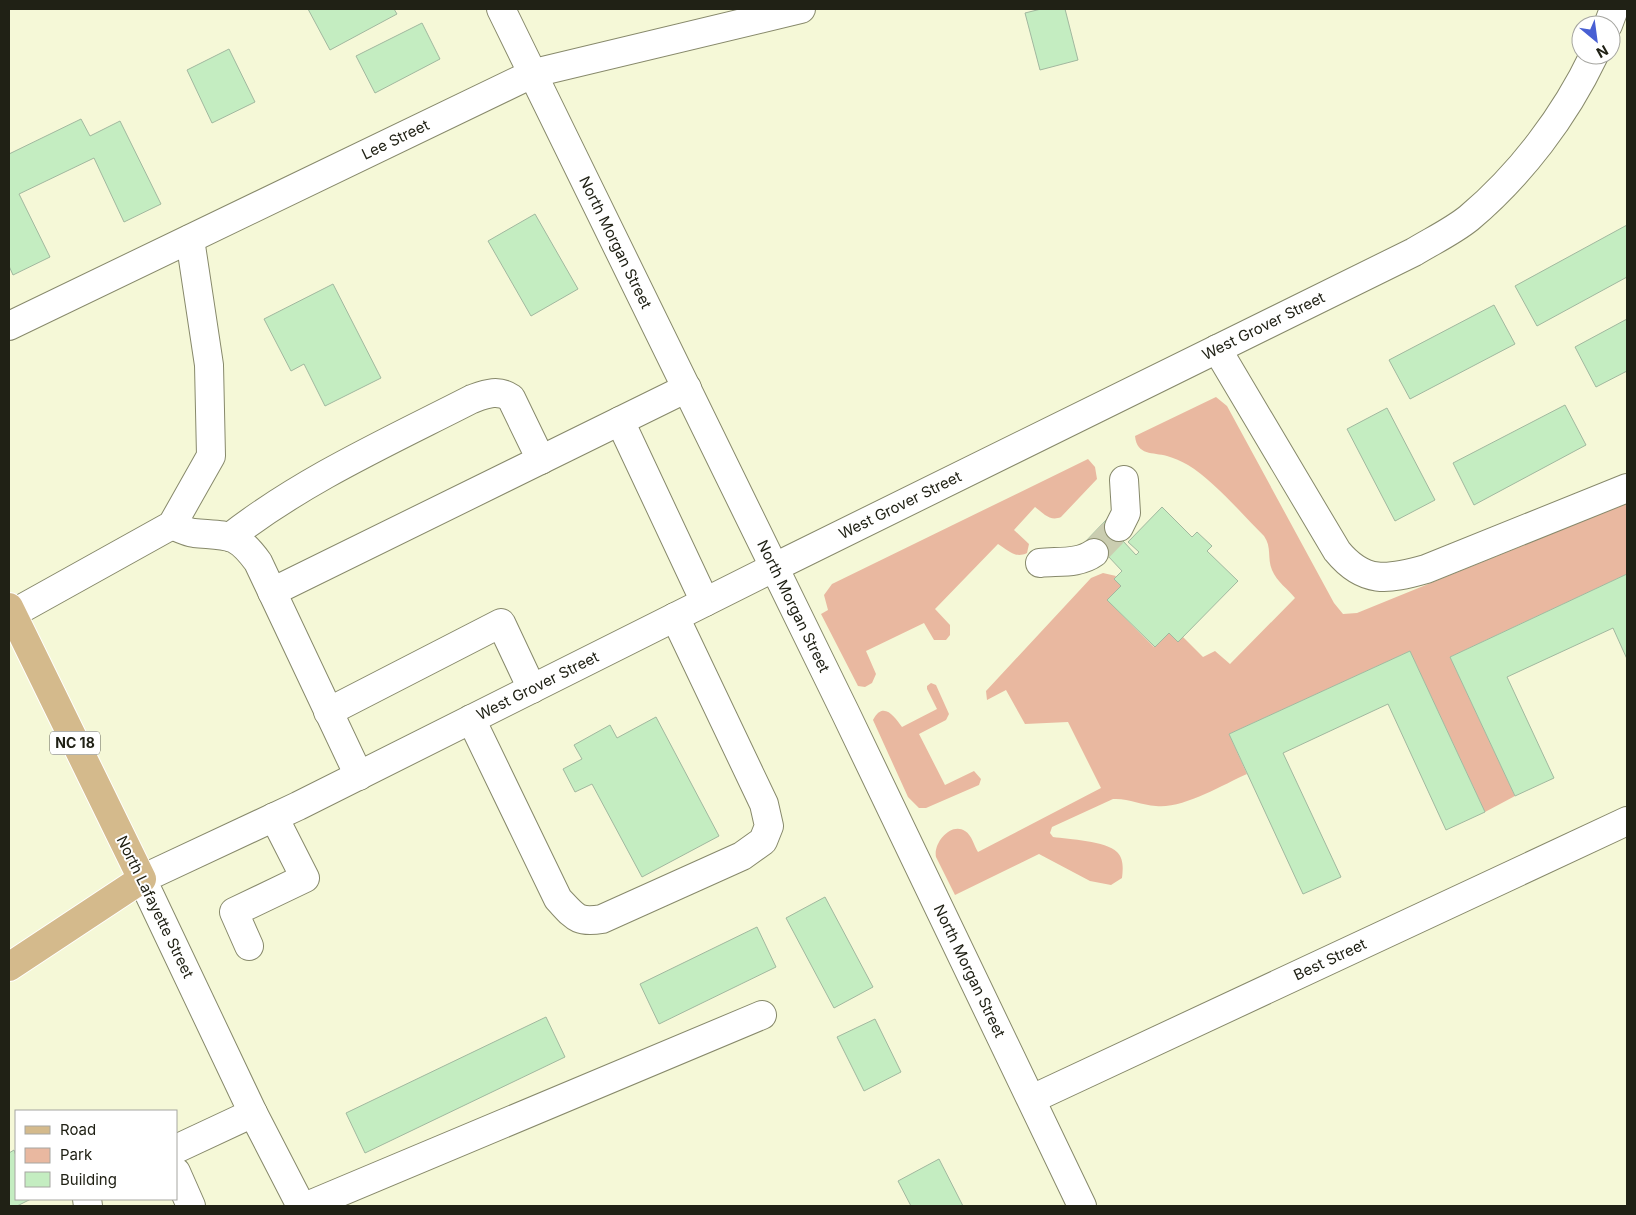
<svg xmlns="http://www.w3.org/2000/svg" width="1636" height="1215" font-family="Inter,sans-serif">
  <rect width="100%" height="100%" fill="#f5f8d7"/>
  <g fill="#e9b8a0">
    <path d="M 1216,397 L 1227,406 L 1334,603 L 1343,614 L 1357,613 L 1627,503 L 1627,574 L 1450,657 L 1515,796 L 1485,812 L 1410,651 L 1229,734 L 1247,774 C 1222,785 1183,809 1156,806 C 1141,805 1128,798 1113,799 L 1052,827 L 1050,833 L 1053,837 C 1069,839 1106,841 1117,852 C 1124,859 1123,869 1122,878 L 1111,885 L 1090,881 L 1039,854 L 955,895 L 936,857 C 933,843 951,822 965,831 C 972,835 974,846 978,852 L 1101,788 L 1068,722 L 1025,724 L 1006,690 L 987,700 L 986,691 L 1091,578 L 1103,573 L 1116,576 L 1114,579 L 1121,586 L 1107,600 L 1154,647 L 1169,633 L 1178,641 L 1183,637 L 1203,657 L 1215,651 L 1230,664 L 1295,598 C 1288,589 1277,582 1272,570 C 1267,558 1272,547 1264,536 C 1242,514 1213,480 1188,465 C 1181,461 1174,458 1167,456 C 1153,452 1137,456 1135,436 Z"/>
    <path d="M 1088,459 L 1095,467 L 1097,479 L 1061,517 C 1050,522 1043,513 1035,507 L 1014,530 L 1029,544 L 1027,553 C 1015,559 1008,550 998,544 L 935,609 L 950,625 L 950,635 L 946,640 L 934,640 L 924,623 L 866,651 L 876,674 L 872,683 L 865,687 L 858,686 L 821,614 L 828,610 L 824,595 L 832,584 Z"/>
    <path d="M 931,683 L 936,685 L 949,714 L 946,720 L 919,734 L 945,785 L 974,771 L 981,779 L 979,785 L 926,808 L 919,808 L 908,797 L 873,720 C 883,700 895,717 902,727 L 937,709 L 927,689 L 927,686 Z"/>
  </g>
  <g fill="#c4edc1" stroke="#a1b89f">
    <polygon points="308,9 394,9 397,14 330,50"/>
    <polygon points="1041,9 1065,9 1078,60 1040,70 1025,13"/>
    <polygon points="422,23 440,59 375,93 356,56"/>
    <polygon points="229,49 255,102 212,123 187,70"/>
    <polygon points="81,119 90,136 120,121 161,204 124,222 94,158 19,194 50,257 13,275 9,266 9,154"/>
    <polygon points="535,214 578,289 531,316 488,241"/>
    <polygon points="1627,225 1627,277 1537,326 1515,286"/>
    <polygon points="333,284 381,378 325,406 304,364 291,371 264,319"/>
    <polygon points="1494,305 1515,344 1410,399 1389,360"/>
    <polygon points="1627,319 1627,371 1596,387 1575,347"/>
    <polygon points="1565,405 1586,445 1474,505 1453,463"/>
    <polygon points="1387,408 1435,500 1395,521 1347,429"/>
    <polygon points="1162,507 1192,537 1197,532 1212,546 1207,551 1238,581 1178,642 1169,633 1155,647 1107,600 1121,586 1114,579 1122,571 1108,556 1102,561 1084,543 1109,517 1128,536 1123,541 1136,555 1139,552 1128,542"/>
    <polygon points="1627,574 1627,659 1613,628 1507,677 1554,778 1515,796 1450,657"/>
    <polygon points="1410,651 1485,812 1446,830 1388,704 1283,753 1341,877 1303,894 1229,734"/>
    <polygon points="656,717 719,836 642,877 592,784 575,792 563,769 582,759 574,745 610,725 617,738"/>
    <polygon points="825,897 873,987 834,1008 786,918"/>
    <polygon points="757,927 776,967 659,1024 640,984"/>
    <polygon points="546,1017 565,1057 365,1153 346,1113"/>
    <polygon points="875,1019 901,1072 864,1091 837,1037"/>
    <polygon points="14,1150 16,1156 16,1199 31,1199 17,1206 9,1206 9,1153"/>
    <polygon points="939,1159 963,1206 911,1206 898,1181"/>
  </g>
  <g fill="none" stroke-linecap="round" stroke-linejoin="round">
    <polyline stroke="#cacdb0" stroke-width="28" stroke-dasharray="28 14" stroke-linecap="butt" points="1094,553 1119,527"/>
    <defs>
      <g id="minor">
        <path id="s1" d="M 501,9 L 845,712 L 1082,1206"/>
        <polyline points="1608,25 1614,9"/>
        <path id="s2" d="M 9,326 L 534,73 L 801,9"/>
        <path d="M 1217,349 L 1337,551 C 1364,584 1387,580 1426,569 L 1627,488"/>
        <polyline points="620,421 705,602"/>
        <path d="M 172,525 C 179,528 187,532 194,533 C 229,536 236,532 258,562 L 359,776"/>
        <polyline points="1119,527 1126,513 1124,480"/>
        <path d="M 230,537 C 303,480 390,441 472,399 C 486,394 498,389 511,398 L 541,460"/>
        <path d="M 1040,563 C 1058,561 1079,564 1094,553"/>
        <polyline points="272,592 687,388"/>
        <polyline points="12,614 172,525 211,456 209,365 190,239"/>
        <polyline points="328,712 501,623 532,689"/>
        <path d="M 471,719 L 558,899 C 575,917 577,923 602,919 L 742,856 L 763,841 L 769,826 L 764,804 L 675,617"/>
        <polyline points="249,946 234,912 305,878 274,817"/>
        <path id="s3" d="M 1032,1099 L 1627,821"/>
        <polyline points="176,1149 253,1113"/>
        <polyline points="176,1172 191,1206"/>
        <polyline points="87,1199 88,1206"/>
        <path id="s4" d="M 301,1206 L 253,1113 L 142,879 L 298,806 L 775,567 L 1414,252 C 1432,241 1453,231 1469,218 C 1521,174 1565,116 1594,55"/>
        <polyline points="307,1206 762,1015"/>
      </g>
      <polyline id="major" points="9,607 142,879 9,967"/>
    </defs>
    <use href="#minor" stroke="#87896b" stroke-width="30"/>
    <use href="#major" stroke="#fff" stroke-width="30"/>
    <use href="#minor" stroke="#fff" stroke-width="28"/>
    <use href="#major" stroke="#d4ba8c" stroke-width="28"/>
  </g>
  <g text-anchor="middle" stroke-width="4" stroke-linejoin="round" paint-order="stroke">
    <rect fill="#fff" stroke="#63645b" stroke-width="1" x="50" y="731.5" width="50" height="23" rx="4"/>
    <g font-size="14" font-weight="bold" fill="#202115">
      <text x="75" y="748">NC 18</text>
    </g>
    <g font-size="15" fill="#202115" stroke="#fff">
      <text dy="5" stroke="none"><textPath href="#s2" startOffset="429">Lee Street</textPath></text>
      <text dy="5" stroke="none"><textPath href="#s1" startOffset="260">North Morgan Street</textPath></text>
      <text dy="5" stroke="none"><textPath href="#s4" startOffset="1614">West Grover Street</textPath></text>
      <text dy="5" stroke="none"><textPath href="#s4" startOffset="1209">West Grover Street</textPath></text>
      <text dy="5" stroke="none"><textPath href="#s1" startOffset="665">North Morgan Street</textPath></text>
      <text dy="5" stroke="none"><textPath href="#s4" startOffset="804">West Grover Street</textPath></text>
      <text transform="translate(155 907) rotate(64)" y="5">North Lafayette Street</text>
      <text dy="5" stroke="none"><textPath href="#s3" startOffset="329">Best Street</textPath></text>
      <text dy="5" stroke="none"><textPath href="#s1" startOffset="1070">North Morgan Street</textPath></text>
    </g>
  </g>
  <rect width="1636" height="1215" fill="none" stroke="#202115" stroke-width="20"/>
  <rect x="15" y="1110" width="162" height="90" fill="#ffffff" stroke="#a6a6a1"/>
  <rect x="25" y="1126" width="25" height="8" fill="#d4ba8c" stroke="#a6a6a1"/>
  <text x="60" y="1135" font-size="15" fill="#202115">Road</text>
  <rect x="25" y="1148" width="25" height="15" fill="#e9b8a0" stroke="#a6a6a1"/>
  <text x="60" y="1160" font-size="15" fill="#202115">Park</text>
  <rect x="25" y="1172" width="25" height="15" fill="#c4edc1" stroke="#a6a6a1"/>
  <text x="60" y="1185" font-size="15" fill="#202115">Building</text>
  <g transform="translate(1596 40) rotate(151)"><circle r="24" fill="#ffffff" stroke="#a6a6a1"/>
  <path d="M0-4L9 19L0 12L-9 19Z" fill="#485fd3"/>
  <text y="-8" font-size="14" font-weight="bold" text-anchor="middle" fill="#202115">N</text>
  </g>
</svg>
